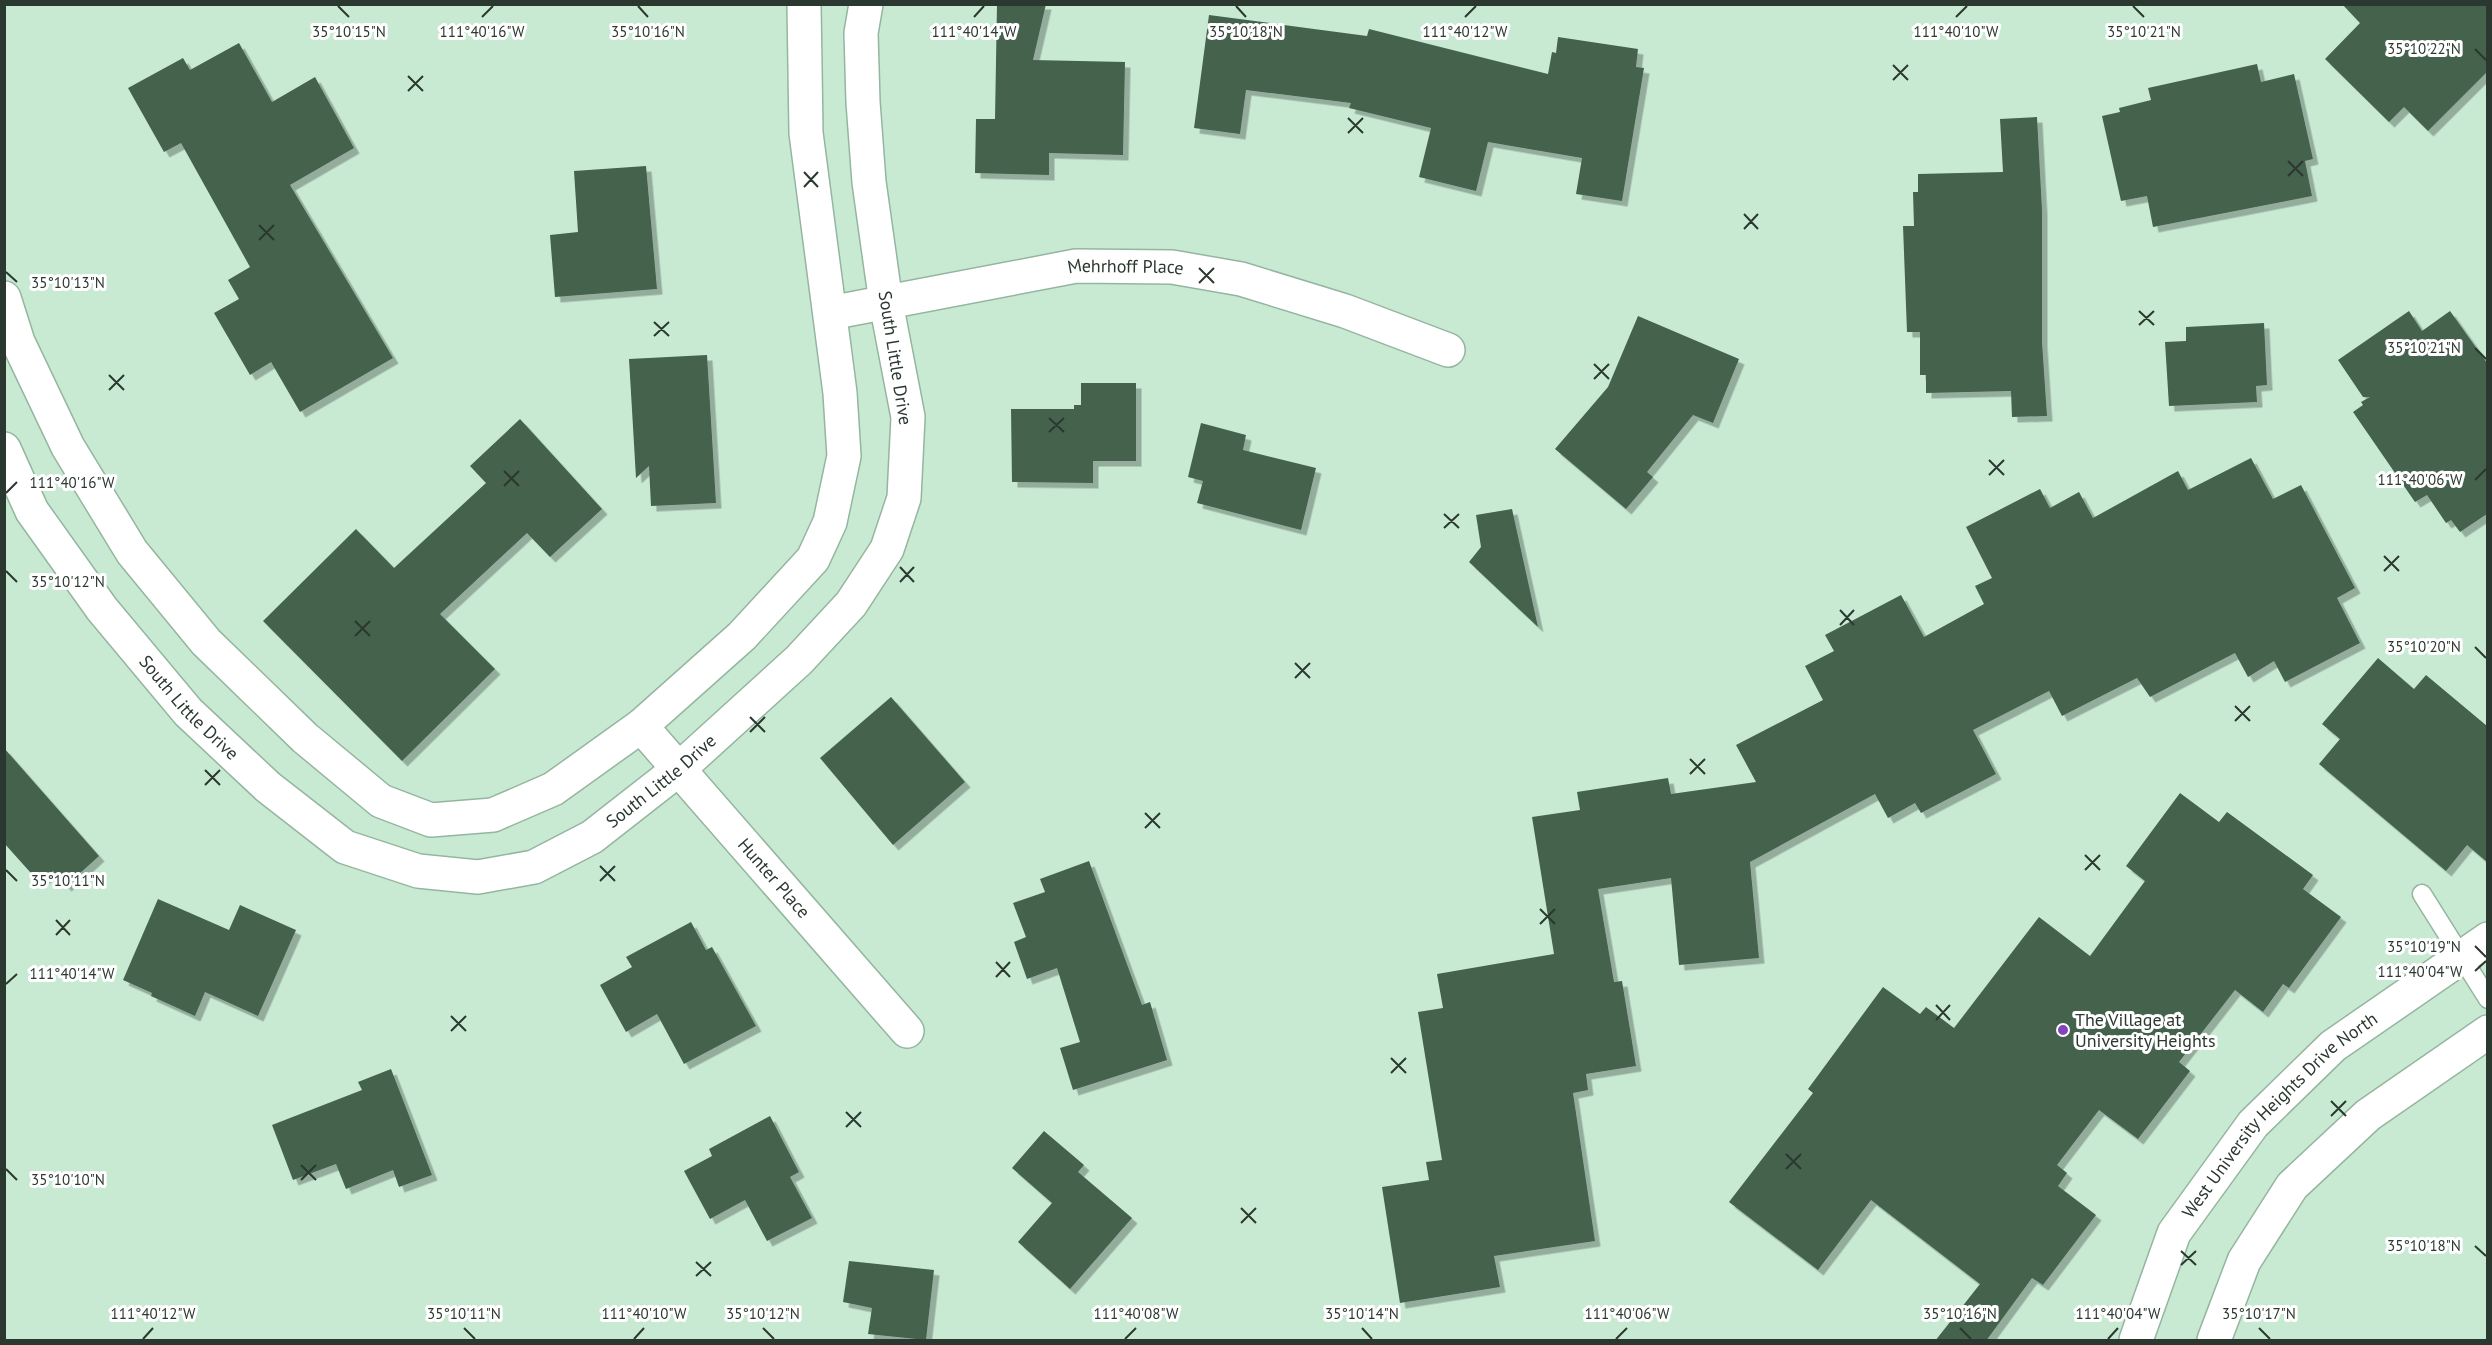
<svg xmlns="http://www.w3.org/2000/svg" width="2492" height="1345" font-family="'PT Sans',sans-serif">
  <defs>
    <filter id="shadow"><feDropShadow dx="5.5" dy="5.5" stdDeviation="0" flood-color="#0004"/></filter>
  </defs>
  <rect width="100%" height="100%" fill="#c8ead3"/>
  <g fill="#44624e" filter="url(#shadow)">
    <polygon points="997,4 1046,4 1033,60 1125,62 1123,155 1049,153 1049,175 975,173 976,119 995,119"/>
    <polygon points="2342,4 2487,4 2487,72 2428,131 2404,107 2389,122 2325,59 2360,23"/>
    <polygon points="1209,15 1367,36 1369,29 1548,74 1552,52 1556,53 1558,37 1638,49 1636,67 1644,68 1622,201 1576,194 1582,158 1488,142 1476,191 1419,177 1431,128 1349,108 1351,103 1246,90 1240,134 1194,128"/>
    <polygon points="239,43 272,102 315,77 354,148 290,185 393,358 300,412 271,362 250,375 214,313 239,299 228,280 250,267 181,143 164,152 128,88 183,58 190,70"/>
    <polygon points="2257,64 2261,82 2294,74 2313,159 2305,161 2312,196 2153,227 2147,196 2121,201 2102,116 2120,112 2119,108 2151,100 2148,88"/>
    <polygon points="2037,117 2042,210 2042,342 2047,416 2012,417 2011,391 1926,393 1926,375 1920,375 1920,332 1907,332 1903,226 1914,226 1913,192 1918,192 1918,174 2003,172 2000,119"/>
    <polygon points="646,166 657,289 555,297 550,235 578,232 574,171"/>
    <polygon points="2409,311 2422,331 2450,311 2487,363 2487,514 2460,532 2451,520 2446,523 2427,495 2415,502 2353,412 2363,405 2361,402 2370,397 2363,397 2338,360"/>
    <polygon points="1638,316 1739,359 1713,423 1693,415 1647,472 1653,477 1626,509 1555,449 1608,387"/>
    <polygon points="2264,323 2267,385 2256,386 2257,402 2169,406 2165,342 2186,341 2186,327"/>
    <polygon points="707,355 716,503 651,506 649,466 636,478 629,359"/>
    <polygon points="1081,383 1136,383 1136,461 1093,461 1093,483 1012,482 1011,409 1074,409 1074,405 1081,405"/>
    <polygon points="520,419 602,509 550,557 527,533 440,614 495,669 402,761 263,621 356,529 394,568 486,483 470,466"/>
    <polygon points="1201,423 1246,435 1243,450 1316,468 1301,530 1197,503 1203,481 1188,477"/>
    <polygon points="2251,458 2273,499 2301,485 2355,588 2337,598 2360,643 2285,682 2274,661 2248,677 2235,653 2150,697 2137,678 2062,716 2049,691 1973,730 1996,774 1921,813 1915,803 1888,818 1875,794 1750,862 1759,958 1679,965 1671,878 1598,889 1614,982 1622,981 1636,1066 1586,1074 1588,1090 1573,1093 1595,1241 1494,1256 1500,1287 1400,1303 1382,1187 1429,1180 1426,1162 1442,1160 1418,1012 1443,1008 1437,974 1554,954 1532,817 1580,810 1577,792 1668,778 1671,794 1756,782 1736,745 1823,700 1805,666 1834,651 1825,635 1901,595 1924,637 1984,604 1975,586 1992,578 1966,527 2040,489 2050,508 2079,492 2093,518 2178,471 2188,490"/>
    <polygon points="1512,509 1538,627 1469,562 1481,547 1476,515"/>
    <polygon points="2378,658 2414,689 2426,675 2487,726 2487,862 2467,845 2446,871 2319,764 2340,739 2322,724"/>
    <polygon points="891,697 965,782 893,845 820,758"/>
    <polygon points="4,748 99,856 66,886 53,871 39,882 4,843"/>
    <polygon points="2180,793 2219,822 2227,812 2313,875 2303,889 2341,917 2289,988 2283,984 2263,1012 2235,990 2179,1062 2190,1071 2138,1139 2099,1110 2057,1165 2067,1173 2058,1186 2096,1215 2043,1285 2032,1278 1986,1341 1935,1341 1980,1284 1871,1200 1818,1270 1729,1202 1813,1093 1808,1089 1883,987 1920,1014 1926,1007 1954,1028 2039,917 2090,956 2145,881 2126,866"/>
    <polygon points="1089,861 1142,1005 1150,1002 1167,1060 1073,1090 1060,1048 1080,1042 1057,968 1027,979 1014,942 1026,937 1013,903 1045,892 1040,879"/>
    <polygon points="158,899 229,930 240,905 296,930 258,1016 205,992 195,1016 151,996 152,993 123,980"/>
    <polygon points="691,922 706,950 712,947 756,1026 684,1064 657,1014 626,1032 600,985 632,967 626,957"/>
    <polygon points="391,1069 432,1175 399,1187 393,1170 346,1189 336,1164 293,1180 272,1125 362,1090 358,1082"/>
    <polygon points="770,1116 799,1172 790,1177 812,1218 767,1241 745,1200 710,1219 684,1171 712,1156 709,1149"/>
    <polygon points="1044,1131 1084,1165 1078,1172 1132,1218 1070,1289 1018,1242 1052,1203 1012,1168"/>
    <polygon points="849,1261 934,1270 926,1340 868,1334 872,1308 843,1302"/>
  </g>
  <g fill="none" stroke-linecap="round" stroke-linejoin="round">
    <defs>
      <polyline id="lane" points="2422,894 2488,999"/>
      <g id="street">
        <polyline points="4,298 18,342 68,447 132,552 206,642 305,738 381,801 431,820 493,815 553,789 641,726 742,636 813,559 830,522 844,456 840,393 806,133 804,4"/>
        <path id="s1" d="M 830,313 L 1076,266 L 1172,267 L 1241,279 L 1345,311 L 1448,350"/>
        <path id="s2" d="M 4,449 L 32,511 L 102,609 L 188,712 L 268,787 L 345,847 L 418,871 L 478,877 L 534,867 L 592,837 L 679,769 L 799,660 L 851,604 L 887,549 L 904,498 L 908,417 L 886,303 L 869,182 L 863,102 L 861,33 L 866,4"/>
        <path id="s3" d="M 641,726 L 907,1031"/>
      </g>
      <g id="secondary">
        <path id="s4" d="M 2136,1340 L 2174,1233 L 2253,1124 L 2333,1046 L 2488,939"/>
        <polyline points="2214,1340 2244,1261 2292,1186 2368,1115 2488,1032"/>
      </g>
    </defs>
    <use href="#lane" stroke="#95b59f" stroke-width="21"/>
    <use href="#street" stroke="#95b59f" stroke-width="36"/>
    <use href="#secondary" stroke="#95b59f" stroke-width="36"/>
    <use href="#lane" stroke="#fff" stroke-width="18"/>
    <use href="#street" stroke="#fff" stroke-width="33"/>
    <use href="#secondary" stroke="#fff" stroke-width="33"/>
  </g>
  <path fill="none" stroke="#2b382f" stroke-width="2" d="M 338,6 L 349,17M 638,6 L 648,17M 1236,6 L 1246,17M 2133,6 L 2144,17M 482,17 L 493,6M 974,17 L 984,6M 1465,17 L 1476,6M 1956,17 L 1967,6M 2475,49 L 2486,60M 1893,65 L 1908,80M 408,76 L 423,91M 1893,80 L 1908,65M 408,91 L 423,76M 1348,118 L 1363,133M 1348,133 L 1363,118M 2288,161 L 2303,176M 804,172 L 818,187M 2288,176 L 2303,161M 804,187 L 818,172M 1744,214 L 1758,229M 259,225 L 274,240M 1744,229 L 1758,214M 259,240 L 274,225M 1199,268 L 1214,283M 6,272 L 17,282M 1199,283 L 1214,268M 2139,311 L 2154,325M 654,322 L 669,336M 2139,325 L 2154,311M 654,336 L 669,322M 2475,348 L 2486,359M 1594,364 L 1609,379M 109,375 L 124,390M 1594,379 L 1609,364M 109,390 L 124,375M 1049,418 L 1064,432M 1049,432 L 1064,418M 1989,460 L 2004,475M 504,471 L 519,486M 1989,475 L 2004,460M 2475,480 L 2486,469M 504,486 L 519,471M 6,493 L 17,482M 1444,514 L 1459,528M 1444,528 L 1459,514M 2384,556 L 2399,571M 900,567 L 914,582M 6,571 L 17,582M 2384,571 L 2399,556M 900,582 L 914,567M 1840,610 L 1854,625M 355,621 L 370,636M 1840,625 L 1854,610M 355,636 L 370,621M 2475,647 L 2486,658M 1295,663 L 1310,678M 1295,678 L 1310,663M 2235,706 L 2250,721M 750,717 L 765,732M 2235,721 L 2250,706M 750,732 L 765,717M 1690,759 L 1705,774M 205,770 L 220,785M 1690,774 L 1705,759M 205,785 L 220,770M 1145,813 L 1160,828M 1145,828 L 1160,813M 2085,855 L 2100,870M 600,866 L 615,881M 6,870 L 17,881M 2085,870 L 2100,855M 600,881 L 615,866M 1540,909 L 1555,924M 56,920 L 70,935M 1540,924 L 1555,909M 56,935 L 70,920M 2475,946 L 2486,957M 996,962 L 1010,977M 2475,971 L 2486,961M 996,977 L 1010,962M 6,984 L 17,974M 1936,1005 L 1950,1020M 451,1016 L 466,1031M 1936,1020 L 1950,1005M 451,1031 L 466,1016M 1391,1058 L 1406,1073M 1391,1073 L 1406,1058M 2331,1101 L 2346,1116M 846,1112 L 861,1127M 2331,1116 L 2346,1101M 846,1127 L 861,1112M 1786,1154 L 1801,1169M 301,1165 L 316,1180M 6,1169 L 17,1180M 1786,1169 L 1801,1154M 301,1180 L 316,1165M 1241,1208 L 1256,1223M 1241,1223 L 1256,1208M 2475,1246 L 2486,1256M 2181,1251 L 2196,1265M 696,1262 L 711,1276M 2181,1265 L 2196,1251M 696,1276 L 711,1262M 464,1328 L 475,1339M 763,1328 L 774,1339M 1362,1328 L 1372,1339M 1960,1328 L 1971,1339M 2259,1328 L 2270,1339M 143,1339 L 153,1328M 634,1339 L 644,1328M 1125,1339 L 1136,1328M 1616,1339 L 1627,1328M 2108,1339 L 2118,1328"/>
  <circle fill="#8345ba" stroke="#fff" stroke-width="2" cx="2063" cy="1030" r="6"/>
  <g text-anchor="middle" stroke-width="6" stroke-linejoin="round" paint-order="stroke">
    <g font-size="18" fill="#2b382f" stroke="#fff">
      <text dy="6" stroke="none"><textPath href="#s1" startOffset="300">Mehrhoff Place</textPath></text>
      <text transform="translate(895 358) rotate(81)" y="6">South Little Drive</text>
      <text dy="6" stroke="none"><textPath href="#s2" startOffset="320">South Little Drive</textPath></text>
      <text dy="6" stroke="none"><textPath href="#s2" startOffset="878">South Little Drive</textPath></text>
      <text dy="6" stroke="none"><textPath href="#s3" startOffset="202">Hunter Place</textPath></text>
      <text dy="6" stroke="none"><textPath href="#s4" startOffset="273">West University Heights Drive North</textPath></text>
    </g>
    <g font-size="18" fill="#2b382f" stroke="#fff" text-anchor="start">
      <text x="2075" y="1026">The Village at<tspan x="2075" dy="21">University Heights</tspan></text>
    </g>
  </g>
  <g font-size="15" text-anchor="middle" fill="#2b382f" stroke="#fff" stroke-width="6" stroke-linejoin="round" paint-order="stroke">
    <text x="349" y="37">35°10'15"N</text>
    <text x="482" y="37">111°40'16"W</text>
    <text x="648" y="37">35°10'16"N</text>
    <text x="974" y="37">111°40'14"W</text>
    <text x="1246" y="37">35°10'18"N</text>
    <text x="1465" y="37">111°40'12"W</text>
    <text x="1956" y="37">111°40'10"W</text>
    <text x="2144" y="37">35°10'21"N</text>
    <text x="2424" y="54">35°10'22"N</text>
    <text x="68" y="288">35°10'13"N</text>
    <text x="2424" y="353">35°10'21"N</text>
    <text x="2420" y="485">111°40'06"W</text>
    <text x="72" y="488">111°40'16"W</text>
    <text x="68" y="587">35°10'12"N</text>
    <text x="2424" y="652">35°10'20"N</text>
    <text x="68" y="886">35°10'11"N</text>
    <text x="2424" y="952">35°10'19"N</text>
    <text x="2420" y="977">111°40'04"W</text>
    <text x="72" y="979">111°40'14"W</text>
    <text x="68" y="1185">35°10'10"N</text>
    <text x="2424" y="1251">35°10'18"N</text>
    <text x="644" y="1319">111°40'10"W</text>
    <text x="1136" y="1319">111°40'08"W</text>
    <text x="1627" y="1319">111°40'06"W</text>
    <text x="153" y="1319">111°40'12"W</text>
    <text x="464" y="1319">35°10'11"N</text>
    <text x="763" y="1319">35°10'12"N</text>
    <text x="1362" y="1319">35°10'14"N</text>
    <text x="1960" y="1319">35°10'16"N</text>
    <text x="2118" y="1319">111°40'04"W</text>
    <text x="2259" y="1319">35°10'17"N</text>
  </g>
  <rect width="2492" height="1345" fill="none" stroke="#2b382f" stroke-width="12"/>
</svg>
